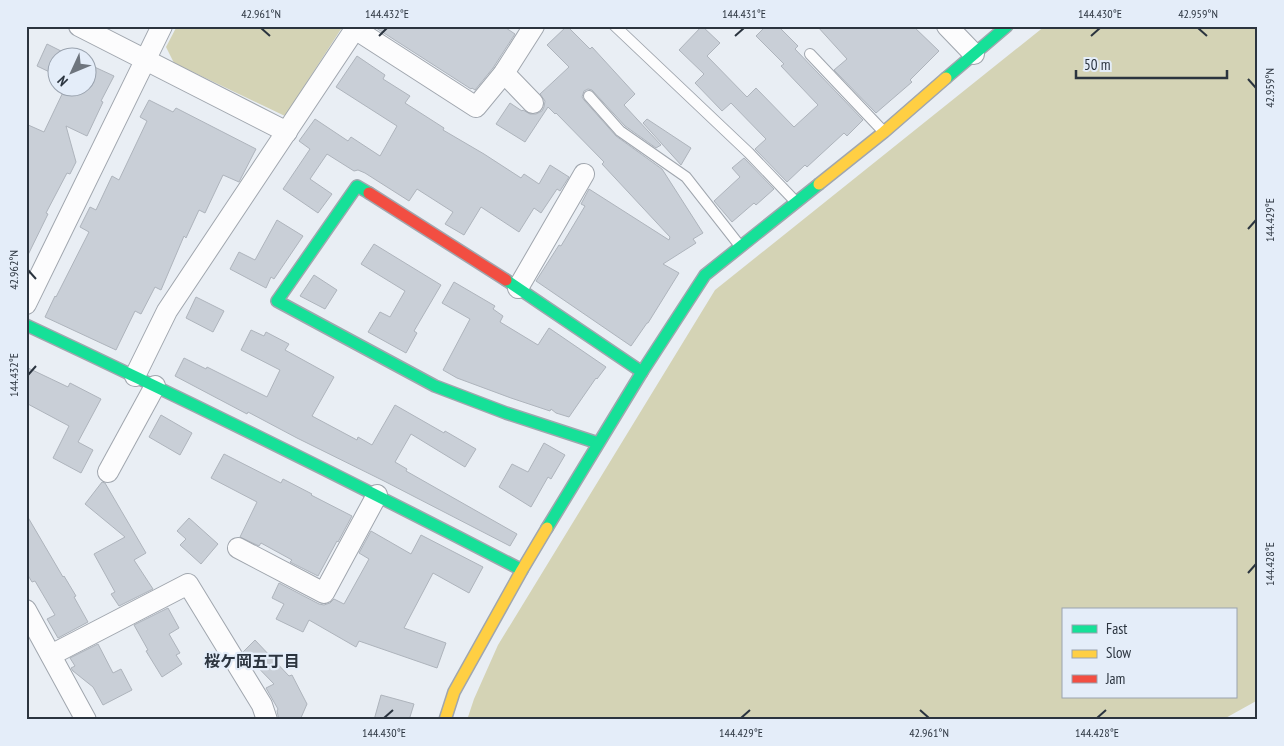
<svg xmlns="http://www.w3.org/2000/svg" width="1284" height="746" font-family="'PT Sans Narrow','Noto Sans JP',sans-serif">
  <rect width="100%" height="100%" fill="#e9eef4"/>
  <g fill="#d4d3b5" fill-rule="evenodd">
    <polygon points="177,26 343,26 285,116 174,63 166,47"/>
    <path d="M 1045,26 L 1258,26 L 1258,700 L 1222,720 L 467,720 L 474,699 L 498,645 L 715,290 ZM 1063,610 L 1235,610 L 1235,697 L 1063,697 Z"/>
  </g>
  <g fill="#c9cfd7" stroke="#aeb4bc">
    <polygon points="373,26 503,26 515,34 493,68 475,90 472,88 471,89"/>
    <polygon points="567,26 590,49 592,47 635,94 624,105 661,145 656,148 625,126 592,90 588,89 584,91 582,97 584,100 616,136 662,169 703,233 693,239 696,243 663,264 679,273 648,323 647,323 631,346 536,281 559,245 561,246 585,206 581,204 589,189 669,240 670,237 602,164 604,162 556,113 555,114 548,107 525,142 496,124 510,103 522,111 523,110 530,114 536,114 542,111 544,107 545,101 540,94 569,67 547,45"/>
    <polygon points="702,26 720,43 707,56 747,97 756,88 794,127 818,105 781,66 784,64 756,36 766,26 778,26 798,46 795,49 863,120 847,136 844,133 807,167 805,165 787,182 755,149 766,139 731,103 722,111 695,83 704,74 679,50"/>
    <polygon points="817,26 913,26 939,51 910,80 912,82 876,113 834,70 847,59"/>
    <polygon points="47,44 75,58 58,58 58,76 37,66"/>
    <polygon points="357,56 385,75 383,79 410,96 405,103 444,128 443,130 484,154 521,178 524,174 539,184 550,165 569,177 560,191 557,189 541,213 534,208 519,232 481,207 464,235 445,224 453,212 417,189 409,201 365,173 358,170 354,171 327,154 310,179 332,194 318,213 283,189 310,149 299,141 315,119 348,141 351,137 380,156 397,126 336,87"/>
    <polygon points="88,64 114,76 101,101 103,102 87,136 66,126 76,162 70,174 67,173 46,213 48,214 26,259 26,124 44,132 65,88 88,88"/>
    <polygon points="149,100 173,112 176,108 256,149 239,182 223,175 205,213 199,210 186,238 184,236 161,290 155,287 141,314 135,311 116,350 45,317 55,296 56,297 89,232 80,227 90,207 96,210 112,176 119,180 147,121 140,117"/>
    <polygon points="647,119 691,148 681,165 643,123"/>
    <polygon points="744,158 774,189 756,205 754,203 732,222 714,201 740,177 732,168"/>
    <polygon points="277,220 303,236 274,279 271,277 266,288 230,269 239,252 255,260"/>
    <polygon points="374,244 441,285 414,331 417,333 406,353 368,332 380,312 390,317 405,291 361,264"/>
    <polygon points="314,275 337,290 325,309 300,296"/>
    <polygon points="454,282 495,306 493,309 503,316 500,322 538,345 549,328 606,367 597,379 596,378 569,417 556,413 551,409 550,411 511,398 457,378 443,370 470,319 442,303"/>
    <polygon points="196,297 224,311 213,332 186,318"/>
    <polygon points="251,330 264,336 266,332 289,344 285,350 334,377 312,416 357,440 358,437 372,445 395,405 444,433 445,431 476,449 465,467 411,434 395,462 407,469 406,471 517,534 510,546 384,481 297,438 248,412 247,414 175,376 184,358 206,369 207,367 267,397 280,370 241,350"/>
    <polygon points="26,367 68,387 70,383 101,399 78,442 93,450 81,473 53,458 69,426 26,403"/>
    <polygon points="161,415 192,433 180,455 149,437"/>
    <polygon points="544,443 565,455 551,479 548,477 531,507 499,487 512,464 528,472"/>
    <polygon points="224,454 281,483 283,479 312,494 311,495 352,516 338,542 337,541 318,576 290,562 292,560 261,543 259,546 240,537 257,502 211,478"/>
    <polygon points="102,482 105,483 146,553 134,560 153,589 119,606 111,594 115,592 94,554 125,537 85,504"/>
    <polygon points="26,514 63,577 64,576 76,596 74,597 88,622 58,638 47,619 55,615 35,581 32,582 26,572"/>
    <polygon points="189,518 218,544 201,564 180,545 186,539 177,531"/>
    <polygon points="371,531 411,554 421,535 483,567 469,593 433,573 404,628 446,643 437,668 359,641 356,647 309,620 303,632 276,619 284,604 272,598 279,583 319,604 324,605 330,603 334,599 344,604 369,559 359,553"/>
    <polygon points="168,608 179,628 169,634 180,653 176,655 182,664 162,677 146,651 148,650 134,625"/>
    <polygon points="255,640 289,676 292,675 307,704 300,720 279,720 277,711 278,709 266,688 274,684 243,652"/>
    <polygon points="98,644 113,673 121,669 132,690 103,705 93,687 73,671 71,668 75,666 70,658"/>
    <polygon points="381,695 414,704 409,720 374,720"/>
  </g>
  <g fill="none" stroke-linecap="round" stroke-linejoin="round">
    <defs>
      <g id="lane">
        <polyline points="615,26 749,153 795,201"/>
        <polyline points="810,54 883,131"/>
        <polyline points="589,96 620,131 686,177 740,246"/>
      </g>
      <g id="street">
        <polyline points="79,26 287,132"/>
        <polyline points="947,26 974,54"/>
        <polyline points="355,29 476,107 504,73 534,26"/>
        <polyline points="504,73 533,103"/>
        <polyline points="518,288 584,174"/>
        <polyline points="26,304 162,26"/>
        <polyline points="135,376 167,311 357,26"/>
        <polyline points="108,472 155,386"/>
        <polyline points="238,548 324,593 377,495"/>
        <polyline points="26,610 86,720"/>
        <polyline points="51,655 188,584 262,705 267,720"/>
      </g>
      <g id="fast">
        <polyline points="946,78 1007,26"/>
        <polyline points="369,193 357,186 277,301 435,386 506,413 598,443"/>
        <polyline points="506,280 642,372"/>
        <path d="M 26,325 C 193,403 358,485 522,570"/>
        <polyline points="547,528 642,372 705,275 819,184"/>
      </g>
      <g id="slow">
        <polyline points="819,184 884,132 946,78"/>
        <polyline points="445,720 454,692 522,570 547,528"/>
      </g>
      <polyline id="jam" points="369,193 506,280"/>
    </defs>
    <use href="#lane" stroke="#a0a6ae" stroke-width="12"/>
    <use href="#street" stroke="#a0a6ae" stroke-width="22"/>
    <use href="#fast" stroke="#a0a6ae" stroke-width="14"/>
    <use href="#slow" stroke="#a0a6ae" stroke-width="14"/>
    <use href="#jam" stroke="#a0a6ae" stroke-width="14"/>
    <use href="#lane" stroke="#fcfcfd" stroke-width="10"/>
    <use href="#street" stroke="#fcfcfd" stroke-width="20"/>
    <use href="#fast" stroke="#16e098" stroke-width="11"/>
    <use href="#slow" stroke="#ffcf43" stroke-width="11"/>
    <use href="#jam" stroke="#f24e42" stroke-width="11"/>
  </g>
  <path fill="none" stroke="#2b343f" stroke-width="2" d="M 261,28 L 270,36M 1198,28 L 1207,36M 379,36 L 387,28M 735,36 L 744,28M 1091,36 L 1100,28M 1248,79 L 1256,88M 1248,229 L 1256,220M 28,270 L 36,279M 28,375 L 36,366M 1248,573 L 1256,564M 920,710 L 929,718M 384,718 L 393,710M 741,718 L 750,710M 1097,718 L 1106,710"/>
  <g text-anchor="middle" stroke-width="4.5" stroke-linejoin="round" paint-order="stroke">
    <g font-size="16" font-weight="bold" fill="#2b343f" stroke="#e4edf9">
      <text x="252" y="667">桜ケ岡五丁目</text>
    </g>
  </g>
  <rect width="1284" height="746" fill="none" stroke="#e4edf9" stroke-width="55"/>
  <rect x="1062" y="608" width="175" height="90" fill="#e4edf9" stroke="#9aa3af"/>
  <rect x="1072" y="625" width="25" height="8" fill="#16e098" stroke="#9aa3af"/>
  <text x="1106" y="634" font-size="15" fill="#2b343f">Fast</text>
  <rect x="1072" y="650" width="25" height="8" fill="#ffcf43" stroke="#9aa3af"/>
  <text x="1106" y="658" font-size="15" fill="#2b343f">Slow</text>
  <rect x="1072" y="675" width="25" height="8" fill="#f24e42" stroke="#9aa3af"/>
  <text x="1106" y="684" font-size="15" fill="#2b343f">Jam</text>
  <g transform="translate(72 72) rotate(226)"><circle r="24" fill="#e4edf9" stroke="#9aa3af"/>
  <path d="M0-4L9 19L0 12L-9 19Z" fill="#6e757e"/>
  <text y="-8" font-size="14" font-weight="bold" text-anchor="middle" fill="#2b343f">N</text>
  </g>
  <path d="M1076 70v8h151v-8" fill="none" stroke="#2b343f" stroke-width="2.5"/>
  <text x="1084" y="70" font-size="15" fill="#2b343f" stroke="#e4edf9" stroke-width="4" paint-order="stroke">50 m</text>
  <rect x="28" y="28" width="1228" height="690" fill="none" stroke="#2b343f" stroke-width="2"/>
  <g font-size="12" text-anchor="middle" fill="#2b343f">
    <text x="261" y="18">42.961°N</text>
    <text x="387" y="18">144.432°E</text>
    <text x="744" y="18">144.431°E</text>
    <text x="1100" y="18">144.430°E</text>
    <text x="1198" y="18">42.959°N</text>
    <text transform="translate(1270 88) rotate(-90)" y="4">42.959°N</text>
    <text transform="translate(1270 220) rotate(-90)" y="4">144.429°E</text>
    <text transform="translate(14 270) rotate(-90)" y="4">42.962°N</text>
    <text transform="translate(14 375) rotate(-90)" y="4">144.432°E</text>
    <text transform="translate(1270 564) rotate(-90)" y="4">144.428°E</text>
    <text x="384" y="737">144.430°E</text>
    <text x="741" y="737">144.429°E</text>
    <text x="929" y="737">42.961°N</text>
    <text x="1097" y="737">144.428°E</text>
  </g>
</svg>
